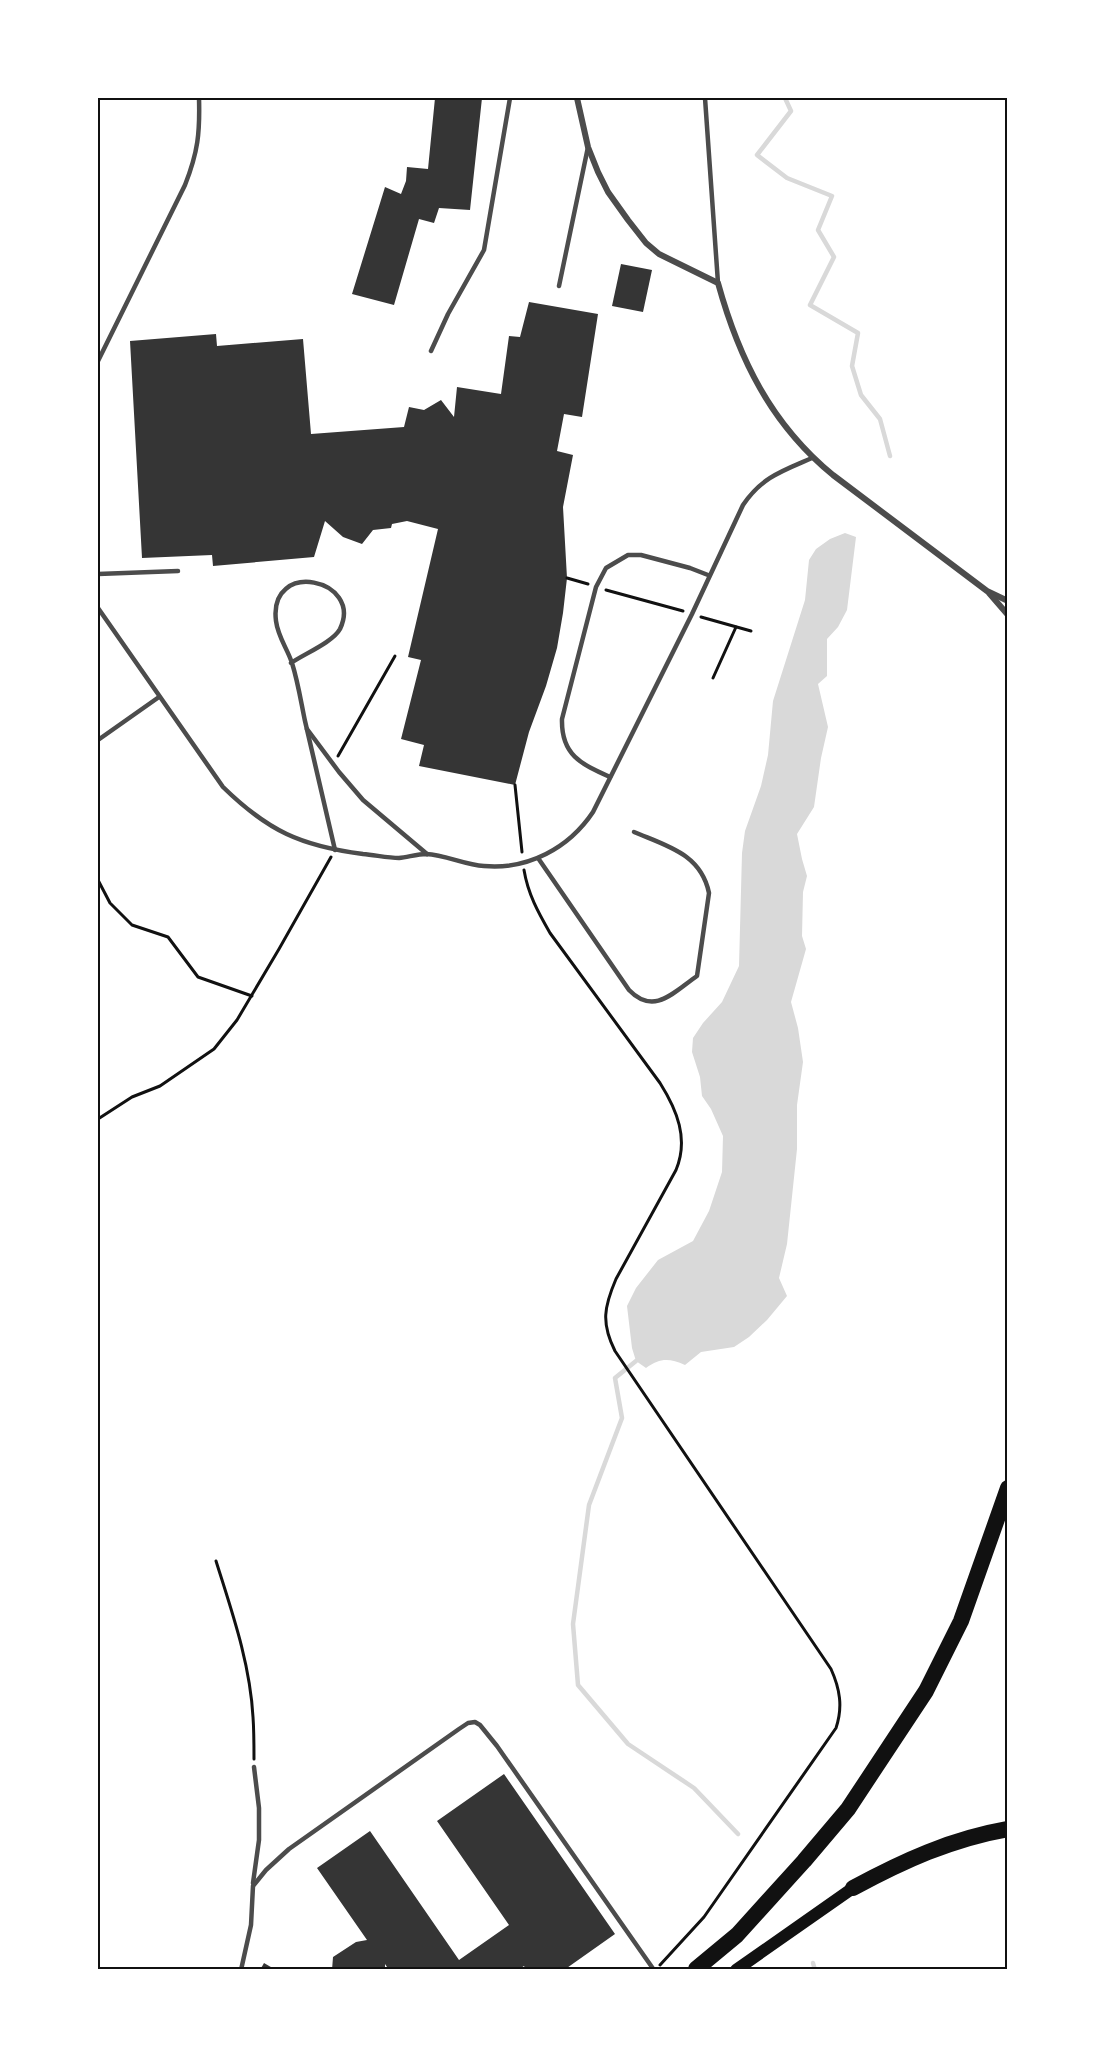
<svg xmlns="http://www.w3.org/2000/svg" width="1105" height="2067" font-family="'Sofia Sans Condensed',sans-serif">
  <rect width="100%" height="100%" fill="#fff"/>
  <path fill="#d9d9d9" d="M 845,533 L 856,537 L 847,610 L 838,627 L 827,639 L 827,676 L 818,684 L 828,727 L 821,758 L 814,807 L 797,834 L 802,859 L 807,876 L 803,892 L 802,936 L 806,949 L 791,1002 L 798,1028 L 803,1062 L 797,1105 L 797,1149 L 787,1244 L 779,1278 L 787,1296 L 767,1320 L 749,1337 L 734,1347 L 701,1352 L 685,1365 C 669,1358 660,1358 646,1368 L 636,1361 L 632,1348 L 627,1306 L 636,1288 L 658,1260 L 693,1241 L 709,1211 L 722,1172 L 723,1136 L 711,1109 L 702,1096 L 700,1077 L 692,1052 L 693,1038 L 703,1023 L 722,1002 L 739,966 L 742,853 L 745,831 L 761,786 L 768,755 L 773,701 L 805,600 L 809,560 L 816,549 L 830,539 Z"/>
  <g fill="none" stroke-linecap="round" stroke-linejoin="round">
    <g stroke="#d9d9d9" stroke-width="4.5">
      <polyline points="785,98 791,111 757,155 787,178 832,196 818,230 834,257 810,305 858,333 852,366 861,395 880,419 890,456"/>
      <polyline points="636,1361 615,1378 622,1418 589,1505 573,1624 578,1685 628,1744 694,1788 738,1834"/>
      <polyline points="813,1963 815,1970"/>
    </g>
  </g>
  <g fill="#353535">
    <polygon points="435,98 482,98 470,210 439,208 434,223 419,219 394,305 352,294 385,187 401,194 406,181 407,167 428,169"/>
    <polygon points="621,264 652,270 643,312 612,306"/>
    <polygon points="529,302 598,314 582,417 564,414 557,451 573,455 563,507 567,578 563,613 557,648 546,686 529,732 515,785 419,766 424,745 401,739 421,660 408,657 438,529 407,521 392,524 391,528 373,530 362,544 343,537 325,521 314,557 213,566 212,555 142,558 130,341 216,334 217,346 303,339 311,434 404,427 409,407 424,410 441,400 454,417 457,387 501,394 509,336 520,337"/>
    <polygon points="504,1774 615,1934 564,1970 526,1970 524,1966 518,1970 389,1970 385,1964 385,1970 332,1970 333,1957 356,1942 367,1940 317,1868 370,1831 459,1960 509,1925 437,1821"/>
    <polygon points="264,1963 276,1970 260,1970"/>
  </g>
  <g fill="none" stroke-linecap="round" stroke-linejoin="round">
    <g stroke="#111" stroke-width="3">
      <polyline points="567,578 588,584"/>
      <polyline points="606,590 683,611"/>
      <polyline points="701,617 751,631"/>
      <polyline points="713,678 736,627"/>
      <polyline points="338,756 395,656"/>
      <polyline points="515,785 522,852"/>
      <path d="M 524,870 C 528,894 538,912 550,933 L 660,1083 C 677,1110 689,1139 676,1170 L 616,1279 C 604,1307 601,1323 615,1351 L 831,1669 C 840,1689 843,1707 836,1728 L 704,1917 L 660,1965"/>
      <polyline points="98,880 110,903 132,925 168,937 198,977 252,996"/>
      <polyline points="98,1119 132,1097 160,1086 214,1049 237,1020 279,949 331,857"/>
      <path d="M 216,1561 C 232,1612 250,1663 253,1717 C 254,1731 254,1745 254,1759"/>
    </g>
    <g stroke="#4c4c4c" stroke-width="4.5">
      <polyline points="705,98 718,283"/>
      <polyline points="559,286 588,147"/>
      <polyline points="431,351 448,314 484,250 510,98"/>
      <path d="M 98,361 L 185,185 C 198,152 200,133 199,98"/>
      <polyline points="98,574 178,571"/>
      <path d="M 98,608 L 223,787 C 268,831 301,846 363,854 C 375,855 388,858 399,858 C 408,857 418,854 426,854 C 446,855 465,865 484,866 C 528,870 569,848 593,812 L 692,614 L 743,505 C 762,477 782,471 812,458"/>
      <path d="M 291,663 C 304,654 333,642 340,629 C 364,579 268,558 276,621 C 278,637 287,648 292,663 C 298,682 301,702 305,721 C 315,764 325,807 335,850"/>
      <polyline points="307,729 339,772 363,800 427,854"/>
      <polyline points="98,740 159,697"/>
      <path d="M 610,777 C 581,764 561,755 562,719 L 596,587 L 606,568 L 628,555 L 641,555 L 690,568 L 708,575"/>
      <path d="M 538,858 L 629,990 C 654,1016 674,992 697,976 L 709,893 C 701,854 667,846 634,832"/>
      <polyline points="253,1883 259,1840 259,1808 254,1767"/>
      <polyline points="241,1970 251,1925 253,1886 266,1870 289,1849 459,1729 468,1723 475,1722 480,1725 497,1746 654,1970"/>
    </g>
    <g stroke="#4c4c4c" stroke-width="6">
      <path d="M 577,98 L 588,147 L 598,172 L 608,192 L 628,220 L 646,243 L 659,254 L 718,283 C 739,359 771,424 833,475 L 987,591 L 1008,601"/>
      <polyline points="989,593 1008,615"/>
    </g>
    <polyline stroke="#111" stroke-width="12" points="736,1970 853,1888"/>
    <g stroke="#111" stroke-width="16">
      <path d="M 853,1888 C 903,1861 951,1839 1008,1829"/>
      <polyline points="696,1969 737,1935 804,1861 848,1809 926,1691 961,1621 1008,1488"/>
    </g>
  </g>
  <rect width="1105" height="2067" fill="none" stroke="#ffffff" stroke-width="198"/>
  <rect x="99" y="99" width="907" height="1869" fill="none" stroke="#111" stroke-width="2"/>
</svg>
